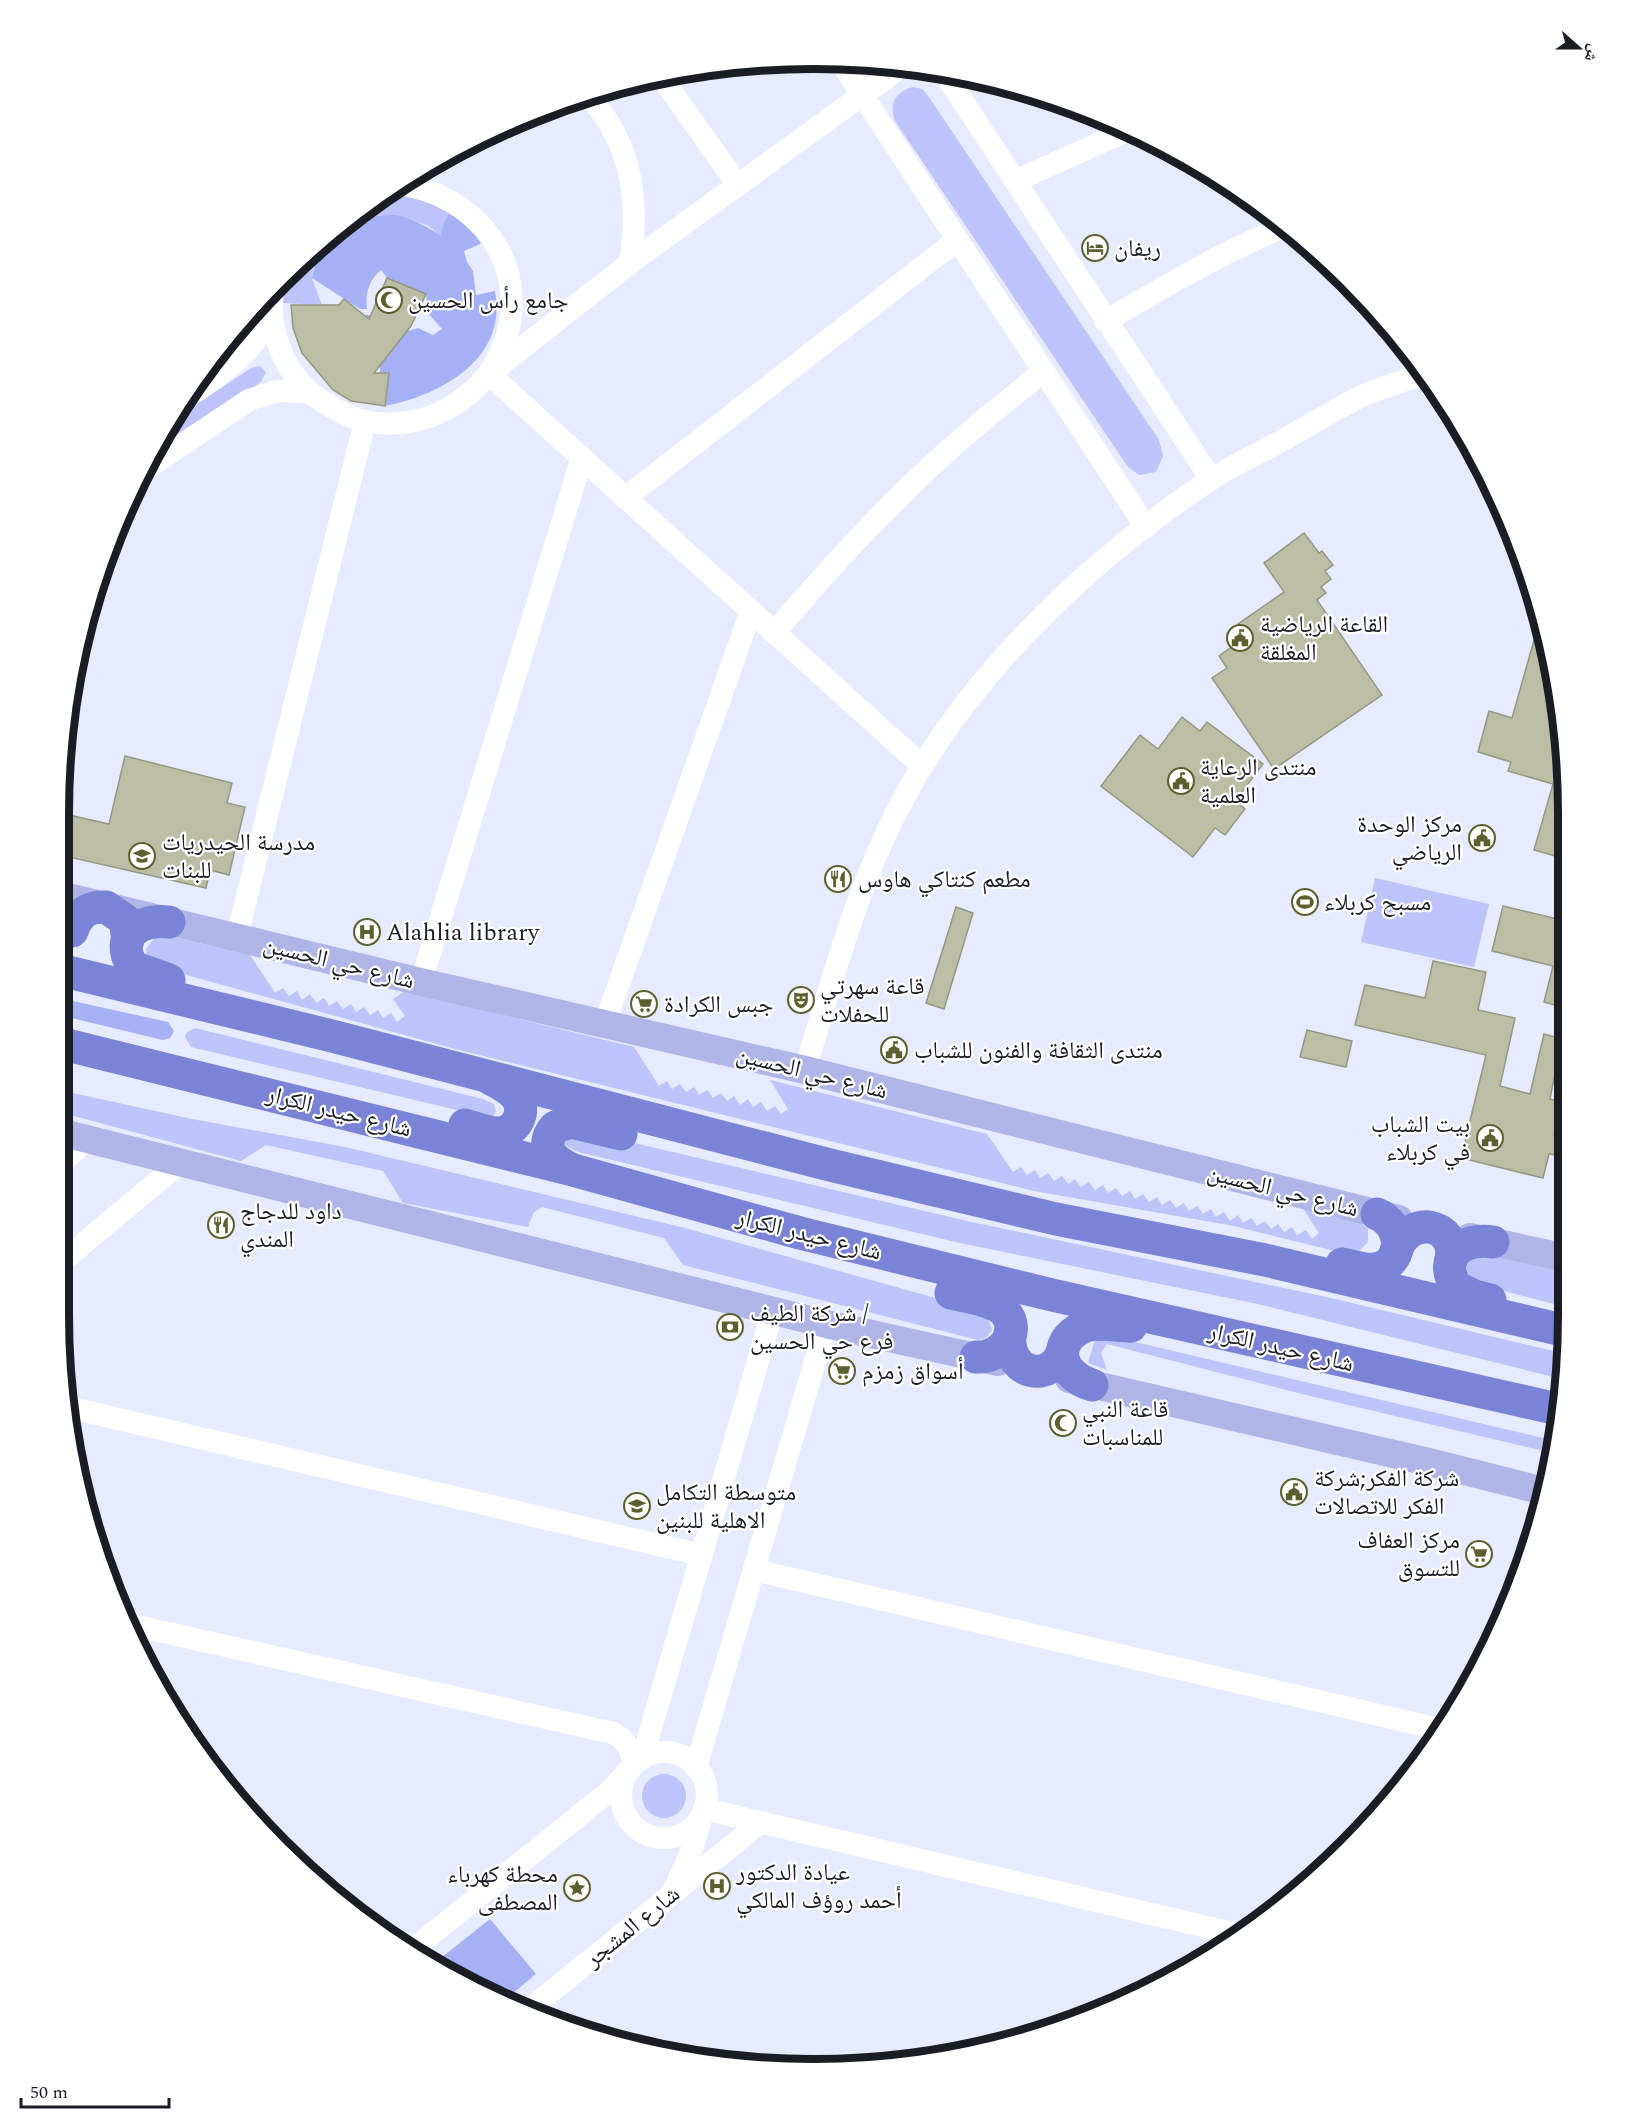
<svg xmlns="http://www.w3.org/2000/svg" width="1627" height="2128" font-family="Spectral,'Noto Naskh Arabic',serif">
  <rect width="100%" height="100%" fill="#e7ebff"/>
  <g fill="#bcc4f9">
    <path d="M 913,87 L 922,89 L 929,97 L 1159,440 L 1163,456 L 1156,472 L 1139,475 L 1128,467 L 895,121 C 889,103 895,92 913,87 Z"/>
    <polygon points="393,187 464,215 441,237 429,226 396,215 313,269 312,278 322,305 283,303 282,282 315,246"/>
    <polygon points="260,366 266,372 261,382 150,457 172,421 251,368"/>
    <polygon points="1375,878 1489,904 1474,967 1361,942"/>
    <polygon points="156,936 169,936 250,955 275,993 283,988 289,996 297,991 302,1000 310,994 316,1003 324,998 329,1006 337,1001 343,1009 351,1004 356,1012 364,1007 370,1015 378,1010 383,1018 391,1013 397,1022 405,1016 393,999 405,991 634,1047 659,1086 667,1081 672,1089 680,1084 686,1092 694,1087 699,1095 707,1090 713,1098 721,1093 727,1101 734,1096 740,1105 748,1099 753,1107 761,1102 767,1111 775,1106 781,1114 788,1109 770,1080 987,1134 1013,1172 1021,1167 1027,1175 1035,1170 1040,1178 1048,1173 1054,1181 1062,1176 1068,1184 1075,1179 1081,1187 1089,1182 1095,1190 1103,1185 1108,1193 1116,1188 1122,1196 1130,1191 1135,1199 1143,1194 1149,1202 1157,1197 1162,1205 1170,1200 1176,1208 1184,1203 1189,1211 1197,1206 1203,1214 1211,1209 1216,1217 1224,1212 1230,1221 1238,1215 1243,1223 1251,1218 1257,1226 1265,1221 1271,1229 1278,1224 1284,1232 1292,1227 1297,1235 1306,1230 1312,1239 1319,1233 1300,1204 1361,1223 1368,1229 1368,1242 1359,1251 1343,1253 1234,1226 1034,1191 455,1049 161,968 147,958 146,949"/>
    <polygon points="195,1028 483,1099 494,1104 496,1112 492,1117 474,1114 191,1047 185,1037 187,1032"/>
    <polygon points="59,1090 192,1119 345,1147 685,1228 975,1309 988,1318 992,1330 986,1338 978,1340 683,1265 664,1238 542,1207 534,1212 528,1227 403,1203 383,1171 266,1145 241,1161 59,1112"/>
    <polygon points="579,1130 967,1221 1331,1298 1562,1353 1562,1379 1258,1304 960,1243 578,1152 563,1144 564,1132"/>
    <polygon points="1477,1250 1562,1267 1562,1306 1477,1284 1466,1274 1465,1263"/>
    <polygon points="1097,1333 1556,1441 1553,1453 1306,1395 1107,1344 1101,1353 1107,1370 1088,1363"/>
    <circle cx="664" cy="1796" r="22"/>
  </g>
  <g fill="#a6b0f4">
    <path d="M 450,212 L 483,239 L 480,244 L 464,251 L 467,262 L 473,271 L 476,295 L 495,291 C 508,359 441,395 385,406 L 389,373 L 380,373 L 380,365 L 398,343 L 364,315 L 371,315 L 409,331 L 418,328 L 433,335 L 442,329 L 428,313 L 426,294 L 387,278 L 381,270 C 369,280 365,293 367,309 L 360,309 L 312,278 C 318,241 358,213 395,215 C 407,216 432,229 441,236 L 443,225 Z"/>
    <polygon points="59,998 168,1022 174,1031 170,1038 163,1040 59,1015"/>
    <polygon points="490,1919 536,1974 507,1998 432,1965"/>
  </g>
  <g fill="#bbbea5" stroke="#959880" stroke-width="1.5">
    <polygon points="387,278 426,294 411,326 374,373 389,373 385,406 351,401 333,390 302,353 293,328 291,305 339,305 344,299 369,319"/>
    <polygon points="1304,533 1319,553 1322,551 1333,565 1325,571 1331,579 1321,587 1326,593 1317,600 1382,695 1274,769 1212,678 1227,668 1219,656 1247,636 1238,624 1284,592 1264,563"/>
    <polygon points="1540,619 1562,715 1562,858 1534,850 1553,784 1508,771 1511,762 1478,752 1489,711 1512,718"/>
    <polygon points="1182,717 1200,731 1207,722 1263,764 1235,801 1245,809 1225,835 1215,828 1193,857 1101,786 1140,735 1158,749"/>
    <polygon points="125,756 232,783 227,803 245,807 229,875 210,870 206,888 60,855 60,813 109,824"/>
    <polygon points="1503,906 1562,920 1562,1007 1544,1002 1553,966 1492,951"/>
    <polygon points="956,907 973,913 944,1009 926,1003"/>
    <polygon points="1433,961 1486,972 1478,1010 1515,1018 1500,1086 1530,1094 1544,1034 1562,1039 1550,1099 1562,1102 1554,1135 1559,1137 1554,1155 1549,1154 1543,1178 1461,1158 1486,1055 1355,1025 1365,985 1425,998"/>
    <polygon points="1307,1030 1352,1041 1346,1067 1300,1057"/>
  </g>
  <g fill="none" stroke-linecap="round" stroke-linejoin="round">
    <g stroke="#fff" stroke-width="22">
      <polyline points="840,61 1146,527"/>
      <polyline points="901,67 630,263 489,374 922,766"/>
      <polyline points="943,71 1211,479"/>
      <polyline points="660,75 738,185"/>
      <path d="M 589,96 C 632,145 640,200 630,263"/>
      <polyline points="1015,181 1129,130"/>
      <path d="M 273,292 C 267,330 285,374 316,397 C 331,407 346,417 365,421 C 422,434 485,399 504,344 C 533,265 476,193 397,184"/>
      <path d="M 1105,321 C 1164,288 1221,252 1284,227"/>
      <path d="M 187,397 C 220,375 262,349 270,308"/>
      <polyline points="141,472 249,400 277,391 309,392"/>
      <polyline points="625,498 957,240"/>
      <path d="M 774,633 C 830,567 887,505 952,447 C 981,421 1013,397 1043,371"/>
      <polyline points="237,936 365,421"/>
      <polyline points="421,982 582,458"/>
      <polyline points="605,1023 751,611"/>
      <path d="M 805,1070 C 832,981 856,890 899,807 C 967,676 1088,561 1210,480 C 1234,464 1262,452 1287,438 C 1314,423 1341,405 1369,393 C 1387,386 1406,380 1425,374"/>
      <polyline points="59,1164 89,1139"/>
      <polyline points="59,1264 181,1162"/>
      <polyline points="71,1408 702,1555"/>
      <polyline points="754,1570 1443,1730"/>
      <path d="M 132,1625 L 613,1733 C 627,1740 630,1750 635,1764"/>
      <circle cx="664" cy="1795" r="43"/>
      <polyline points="642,1759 773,1310"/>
      <polyline points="696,1767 826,1324"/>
      <polyline points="704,1809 1241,1935"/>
      <polyline points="674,1889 690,1855 701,1819"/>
      <polyline points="412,1950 611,1790 631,1768"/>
      <polyline points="531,2008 761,1822"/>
    </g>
    <g stroke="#afb5e6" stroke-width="28">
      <polyline points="60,895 421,982 805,1070 1399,1219"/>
      <polyline points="59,1132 826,1324 998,1362"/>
      <polyline points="1470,1237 1562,1257"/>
      <polyline points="1069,1379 1437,1464 1544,1491"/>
    </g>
    <g stroke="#7a83d6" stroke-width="33">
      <path d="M 72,931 C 78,914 87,906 106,907 L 125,920 L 128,940"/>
      <polyline points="60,970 332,1036 826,1164 1056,1219 1265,1260 1562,1330"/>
      <path d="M 169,980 L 133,967 C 113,936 140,918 169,922"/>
      <polyline points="59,1043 573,1170 800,1233 1052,1295 1562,1410"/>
      <path d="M 465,1125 C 475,1128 487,1133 498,1133 C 517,1133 528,1109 515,1095 C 509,1088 499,1083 491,1079"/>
      <path d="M 573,1170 C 553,1161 538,1148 555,1127 L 571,1122 L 621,1134"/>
      <path d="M 1396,1251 C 1409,1213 1458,1223 1451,1260"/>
      <path d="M 1342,1264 C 1354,1266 1368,1272 1380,1268 C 1407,1258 1400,1223 1377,1214"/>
      <path d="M 951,1293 C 966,1297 992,1299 1004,1311 C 1024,1332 1000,1359 976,1357"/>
      <path d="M 1490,1300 L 1474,1296 L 1456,1287 C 1437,1256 1463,1237 1493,1242"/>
      <path d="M 1010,1333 C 1005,1375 1052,1385 1063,1350"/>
      <path d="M 1092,1385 C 1061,1376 1049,1343 1083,1327 C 1097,1321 1116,1326 1131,1326"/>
    </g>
  </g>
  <defs>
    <symbol id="hotel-ring" viewBox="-11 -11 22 22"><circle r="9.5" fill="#fff" stroke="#5d602e" stroke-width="1.5"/><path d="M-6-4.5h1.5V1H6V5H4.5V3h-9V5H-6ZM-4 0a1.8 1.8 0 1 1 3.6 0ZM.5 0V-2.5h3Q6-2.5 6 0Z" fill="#5d602e"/></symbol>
    <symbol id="mosque-ring" viewBox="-11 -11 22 22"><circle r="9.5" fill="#fff" stroke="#5d602e" stroke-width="1.5"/><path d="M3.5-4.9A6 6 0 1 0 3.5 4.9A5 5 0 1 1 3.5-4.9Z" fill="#5d602e"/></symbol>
    <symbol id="civic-ring" viewBox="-11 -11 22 22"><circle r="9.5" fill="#fff" stroke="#5d602e" stroke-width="1.5"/><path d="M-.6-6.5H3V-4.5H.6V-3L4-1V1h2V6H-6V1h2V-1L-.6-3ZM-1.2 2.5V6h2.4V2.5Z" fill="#5d602e"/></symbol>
    <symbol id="school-ring" viewBox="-11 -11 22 22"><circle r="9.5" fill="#fff" stroke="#5d602e" stroke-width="1.5"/><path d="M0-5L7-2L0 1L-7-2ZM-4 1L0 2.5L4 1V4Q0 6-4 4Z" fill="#5d602e"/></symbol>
    <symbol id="restaurant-ring" viewBox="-11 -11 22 22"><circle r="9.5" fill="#fff" stroke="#5d602e" stroke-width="1.5"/><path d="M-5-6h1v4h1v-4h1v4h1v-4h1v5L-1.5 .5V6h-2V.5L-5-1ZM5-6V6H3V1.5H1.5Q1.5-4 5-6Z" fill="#5d602e"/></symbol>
    <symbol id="stadium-ring" viewBox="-11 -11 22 22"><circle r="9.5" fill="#fff" stroke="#5d602e" stroke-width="1.5"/><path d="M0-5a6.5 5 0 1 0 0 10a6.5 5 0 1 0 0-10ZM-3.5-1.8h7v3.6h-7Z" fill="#5d602e"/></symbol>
    <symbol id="hospital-ring" viewBox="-11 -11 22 22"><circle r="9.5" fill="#fff" stroke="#5d602e" stroke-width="1.5"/><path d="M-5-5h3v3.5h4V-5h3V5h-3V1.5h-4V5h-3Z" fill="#5d602e"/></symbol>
    <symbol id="theatre-ring" viewBox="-11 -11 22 22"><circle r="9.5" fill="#fff" stroke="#5d602e" stroke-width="1.5"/><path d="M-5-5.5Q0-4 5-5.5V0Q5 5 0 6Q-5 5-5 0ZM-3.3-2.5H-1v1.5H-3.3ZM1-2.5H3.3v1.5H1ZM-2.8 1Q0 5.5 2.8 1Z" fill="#5d602e"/></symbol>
    <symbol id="supermarket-ring" viewBox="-11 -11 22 22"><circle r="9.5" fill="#fff" stroke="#5d602e" stroke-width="1.5"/><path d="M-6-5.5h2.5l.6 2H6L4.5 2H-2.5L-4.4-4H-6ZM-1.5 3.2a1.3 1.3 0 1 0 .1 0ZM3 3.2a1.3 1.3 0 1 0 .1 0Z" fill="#5d602e"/></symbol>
    <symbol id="bank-ring" viewBox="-11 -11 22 22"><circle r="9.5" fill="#fff" stroke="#5d602e" stroke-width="1.5"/><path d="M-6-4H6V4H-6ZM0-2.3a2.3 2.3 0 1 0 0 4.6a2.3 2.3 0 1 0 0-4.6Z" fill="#5d602e"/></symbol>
    <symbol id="sight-ring" viewBox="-11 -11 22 22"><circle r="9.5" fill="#fff" stroke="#5d602e" stroke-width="1.5"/><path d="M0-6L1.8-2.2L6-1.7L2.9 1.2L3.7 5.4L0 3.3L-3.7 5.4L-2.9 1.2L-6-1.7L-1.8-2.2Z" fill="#5d602e"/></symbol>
  </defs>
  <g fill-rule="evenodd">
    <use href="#hotel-ring" x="1080" y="233" width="30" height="30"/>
    <use href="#mosque-ring" x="374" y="285" width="30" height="30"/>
    <use href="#civic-ring" x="1225" y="623" width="30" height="30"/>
    <use href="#civic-ring" x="1166" y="766" width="30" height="30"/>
    <use href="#civic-ring" x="1467" y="823" width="30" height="30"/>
    <use href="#school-ring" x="127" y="841" width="30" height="30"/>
    <use href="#restaurant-ring" x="823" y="864" width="30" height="30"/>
    <use href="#stadium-ring" x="1290" y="887" width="30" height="30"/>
    <use href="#hospital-ring" x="352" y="917" width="30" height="30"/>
    <use href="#theatre-ring" x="786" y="985" width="30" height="30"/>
    <use href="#supermarket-ring" x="629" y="989" width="30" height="30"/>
    <use href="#civic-ring" x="879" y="1035" width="30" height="30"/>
    <use href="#civic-ring" x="1475" y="1123" width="30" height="30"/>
    <use href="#restaurant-ring" x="206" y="1210" width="30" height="30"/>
    <use href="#bank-ring" x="715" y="1312" width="30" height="30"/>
    <use href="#supermarket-ring" x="827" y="1356" width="30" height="30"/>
    <use href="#mosque-ring" x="1048" y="1408" width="30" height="30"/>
    <use href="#civic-ring" x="1279" y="1477" width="30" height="30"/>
    <use href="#school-ring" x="622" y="1491" width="30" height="30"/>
    <use href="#supermarket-ring" x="1464" y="1539" width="30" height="30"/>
    <use href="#hospital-ring" x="702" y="1871" width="30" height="30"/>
    <use href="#sight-ring" x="562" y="1873" width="30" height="30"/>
  </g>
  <g text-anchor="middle" stroke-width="4.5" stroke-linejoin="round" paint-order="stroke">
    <g font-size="24" fill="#1b1d25" stroke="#fff" text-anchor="start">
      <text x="1114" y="256">ريفان</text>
      <text x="408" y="308">جامع رأس الحسين</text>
      <text x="1260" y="632">القاعة الرياضية<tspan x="1260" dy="28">المغلقة</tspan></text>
      <text x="1200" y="775">منتدى الرعاية<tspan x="1200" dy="28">العلمية</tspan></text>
      <text x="1462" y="832" text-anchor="end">مركز الوحدة<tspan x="1462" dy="28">الرياضي</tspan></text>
      <text x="162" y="850">مدرسة الحيدريات<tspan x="162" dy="28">للبنات</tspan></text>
      <text x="858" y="887">مطعم كنتاكي هاوس</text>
      <text x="1324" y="910">مسبح كربلاء</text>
      <text x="386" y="940">Alahlia library</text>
      <text x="820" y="994">قاعة سهرتي<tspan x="820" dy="28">للحفلات</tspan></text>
      <text x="664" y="1012">جبس الكرادة</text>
      <text x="914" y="1058">منتدى الثقافة والفنون للشباب</text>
      <text x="1470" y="1132" text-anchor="end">بيت الشباب<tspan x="1470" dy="28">في كربلاء</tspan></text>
      <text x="240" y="1219">داود للدجاج<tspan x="240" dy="28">المندي</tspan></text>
      <text x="750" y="1321">شركة الطيف /<tspan x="750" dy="28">فرع حي الحسين</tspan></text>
      <text x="862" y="1379">أسواق زمزم</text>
      <text x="1082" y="1417">قاعة النبي<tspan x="1082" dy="28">للمناسبات</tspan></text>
      <text x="1314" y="1486">شركة الفكر;شركة<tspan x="1314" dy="28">الفكر للاتصالات</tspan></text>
      <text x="656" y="1500">متوسطة التكامل<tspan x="656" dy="28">الاهلية للبنين</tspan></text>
      <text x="1460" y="1548" text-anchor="end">مركز العفاف<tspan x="1460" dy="28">للتسوق</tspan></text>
      <text x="736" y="1880">عيادة الدكتور<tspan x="736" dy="28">أحمد روؤف المالكي</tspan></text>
      <text x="558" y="1882" text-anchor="end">محطة كهرباء<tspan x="558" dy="28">المصطفى</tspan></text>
    </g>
    <g font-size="24" fill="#1b1d25" stroke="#fff">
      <text transform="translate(339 962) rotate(14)" y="8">شارع حي الحسين</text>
      <text transform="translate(812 1072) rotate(14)" y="8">شارع حي الحسين</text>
      <text transform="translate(339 1111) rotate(14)" y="8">شارع حيدر الكرار</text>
      <text transform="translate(1283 1190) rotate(14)" y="8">شارع حي الحسين</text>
      <text transform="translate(809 1234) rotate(14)" y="8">شارع حيدر الكرار</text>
      <text transform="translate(1281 1347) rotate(13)" y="8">شارع حيدر الكرار</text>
      <text transform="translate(632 1926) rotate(-39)" y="8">شارع المشجر</text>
    </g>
  </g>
  <path d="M0 0H1627V2128H0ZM813 69H814A744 744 0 0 1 1558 813V1315A744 744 0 0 1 814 2059H813A744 744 0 0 1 69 1315V813A744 744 0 0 1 813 69Z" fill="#fff" fill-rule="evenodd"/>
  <path fill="none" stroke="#1b1d25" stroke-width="8" d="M813 69H814A744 744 0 0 1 1558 813V1315A744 744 0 0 1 814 2059H813A744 744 0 0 1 69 1315V813A744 744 0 0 1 813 69Z"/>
  <g transform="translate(1579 48) rotate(111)" stroke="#ffffff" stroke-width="4.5" paint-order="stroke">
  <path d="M0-4.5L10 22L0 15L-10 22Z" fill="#1b1d25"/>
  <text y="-9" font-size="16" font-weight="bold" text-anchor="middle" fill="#1b1d25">ش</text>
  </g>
  <path d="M21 2098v9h148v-9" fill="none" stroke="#1b1d25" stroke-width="3"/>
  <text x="30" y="2098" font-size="18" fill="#1b1d25" stroke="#ffffff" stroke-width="4.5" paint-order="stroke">50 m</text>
</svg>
